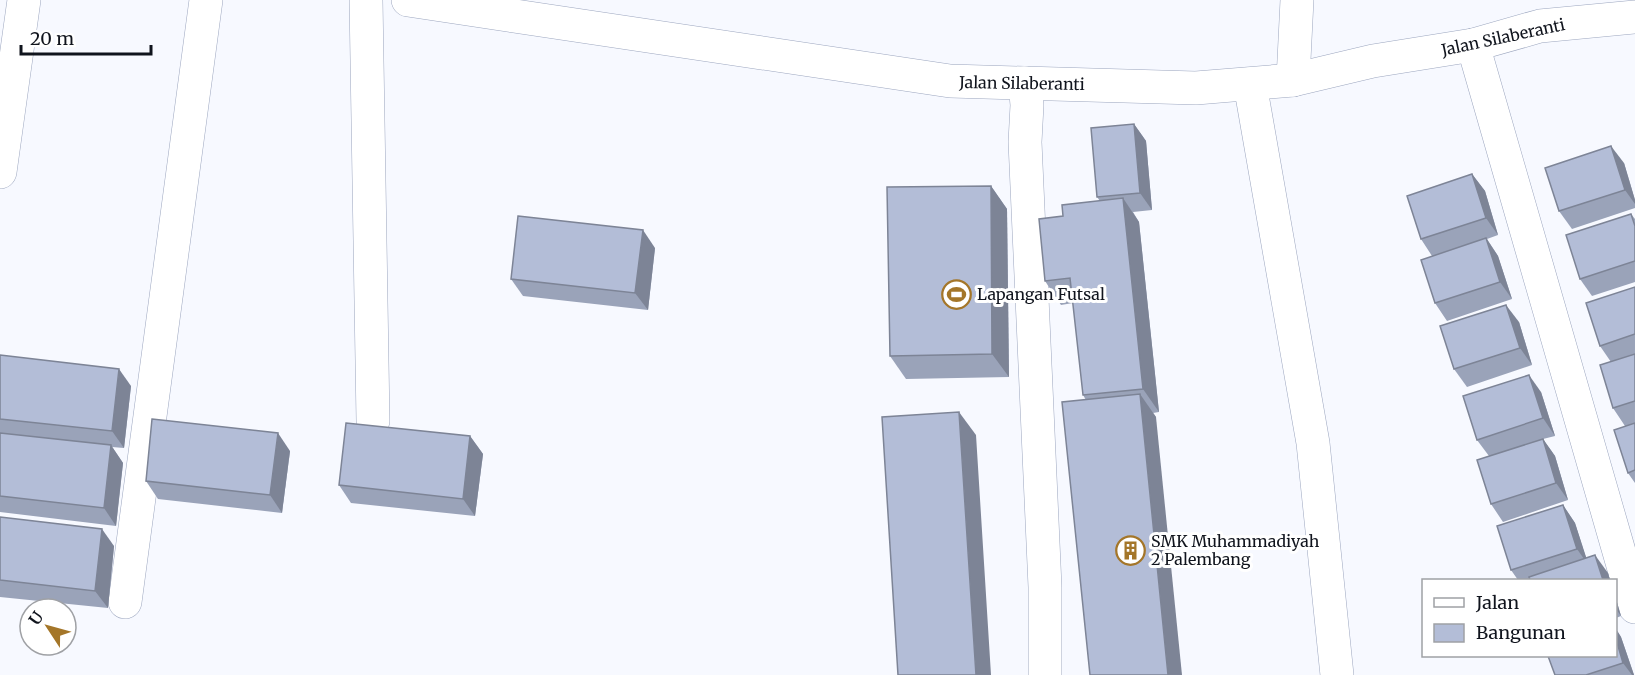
<svg xmlns="http://www.w3.org/2000/svg" width="1635" height="675" font-family="Merriweather,serif">
  <rect width="100%" height="100%" fill="#f7f9ff"/>
  <g fill="none" stroke-linecap="round" stroke-linejoin="round">
    <defs>
      <g id="street">
        <polyline points="366,0 373,421"/>
        <polyline points="408,0 950,81 1196,88 1293,80 1373,61 1473,45 1540,26 1635,17"/>
        <polyline points="1473,45 1635,607"/>
        <polyline points="1293,80 1297,0"/>
        <polyline points="1025,83 1027,105 1025,142 1045,587 1045,675"/>
        <polyline points="1250,84 1313,443 1337,675"/>
        <polyline points="0,172 24,0"/>
        <polyline points="125,602 206,0"/>
      </g>
    </defs>
    <use href="#street" stroke="#9ca6bf" stroke-width="34"/>
    <use href="#street" stroke="#fff" stroke-width="33"/>
  </g>
  <g fill="#9aa3b9">
    <polygon points="1134,124 1146,141 1152,210 1133,212 1139,222 1159,412 1153,413 1156,417 1086,400 1083,395 1073,303 1061,305 1045,281 1063,216 1100,201 1097,197"/>
    <polygon points="1624,163 1635,200 1635,208 1572,229 1559,211"/>
    <polygon points="1472,174 1485,191 1498,235 1487,239 1498,256 1512,299 1447,321 1435,303 1432,256 1421,239"/>
    <polygon points="991,186 1007,209 1009,377 906,379 890,356"/>
    <polygon points="1631,214 1635,219 1635,282 1592,296 1580,279"/>
    <polygon points="655,248 648,310 523,296 511,279"/>
    <polygon points="1635,287 1635,483 1628,473 1625,426 1613,408 1611,362 1600,346"/>
    <polygon points="1519,322 1532,365 1467,387 1454,369"/>
    <polygon points="0,355 131,386 124,448 112,447 123,463 116,526 0,512"/>
    <polygon points="1541,392 1555,436 1543,439 1555,456 1568,500 1503,522 1491,504 1489,456 1477,440"/>
    <polygon points="470,436 483,454 475,516 351,503 339,485"/>
    <polygon points="290,451 282,513 158,499 146,481"/>
    <polygon points="1563,505 1575,523 1586,558 1608,573 1610,580 1518,580 1511,570"/>
    <polygon points="0,517 114,546 108,608 0,597"/>
    <polygon points="1616,599 1621,616 1616,618"/>
    <polygon points="1616,629 1621,637 1634,675 1555,675 1616,656"/>
  </g>
  <g fill="#7d8496">
    <polygon points="1134,124 1146,141 1152,210 1140,193"/>
    <polygon points="1611,146 1624,163 1635,200 1635,204 1625,190"/>
    <polygon points="1472,174 1485,191 1498,235 1486,218"/>
    <polygon points="991,186 1007,209 1009,377 992,354"/>
    <polygon points="1123,198 1139,222 1159,412 1143,389"/>
    <polygon points="643,230 655,248 648,310 635,293"/>
    <polygon points="1486,238 1498,256 1512,299 1500,282"/>
    <polygon points="1506,305 1519,322 1532,365 1520,348"/>
    <polygon points="119,369 131,386 124,448 112,431"/>
    <polygon points="1529,375 1541,392 1555,436 1543,418"/>
    <polygon points="1140,394 1156,417 1182,675 1168,675"/>
    <polygon points="959,412 976,435 991,675 976,675"/>
    <polygon points="278,433 290,451 282,513 270,495"/>
    <polygon points="470,436 483,454 475,516 463,499"/>
    <polygon points="1543,439 1555,456 1568,500 1556,483"/>
    <polygon points="111,445 123,463 116,526 104,508"/>
    <polygon points="1563,505 1575,523 1589,566 1577,549"/>
    <polygon points="102,529 114,546 108,608 95,591"/>
    <polygon points="1595,555 1608,573 1610,580 1603,580"/>
    <polygon points="1616,599 1621,616 1616,609"/>
    <polygon points="1616,629 1621,637 1634,675 1632,675 1623,663 1616,639"/>
  </g>
  <g fill="#b3bdd7" stroke="#7d8496" stroke-width="1.5">
    <polygon points="1134,124 1140,193 1097,197 1091,128"/>
    <polygon points="1611,146 1625,190 1559,211 1545,168"/>
    <polygon points="1472,174 1486,218 1421,239 1407,196"/>
    <polygon points="991,186 992,354 890,356 887,187"/>
    <polygon points="1123,198 1143,389 1083,395 1070,278 1045,281 1039,219 1063,216 1062,205"/>
    <polygon points="1631,214 1635,226 1635,261 1580,279 1566,235"/>
    <polygon points="518,216 643,230 635,293 511,279"/>
    <polygon points="1486,238 1500,282 1435,303 1421,260"/>
    <polygon points="1635,287 1635,334 1600,346 1586,303"/>
    <polygon points="1506,305 1520,348 1454,369 1440,326"/>
    <polygon points="1635,354 1635,401 1613,408 1600,365"/>
    <polygon points="0,355 119,369 112,431 0,419"/>
    <polygon points="1529,375 1543,418 1477,440 1463,396"/>
    <polygon points="1140,394 1168,675 1090,675 1062,402"/>
    <polygon points="959,412 976,675 898,675 882,417"/>
    <polygon points="152,419 278,433 270,495 146,481"/>
    <polygon points="346,423 470,436 463,499 339,485"/>
    <polygon points="1635,423 1635,470 1628,473 1614,430"/>
    <polygon points="0,433 111,445 104,508 0,496"/>
    <polygon points="1543,439 1556,483 1491,504 1477,460"/>
    <polygon points="1563,505 1577,549 1511,570 1497,526"/>
    <polygon points="0,517 102,529 95,591 0,580"/>
    <polygon points="1595,555 1603,580 1530,580 1529,577"/>
    <polygon points="1616,639 1623,663 1586,675 1555,675 1548,656 1616,656"/>
  </g>
  <defs>
    <symbol id="stadium-ring" viewBox="-11 -11 22 22"><circle r="9.5" fill="#fff" stroke="#a47629" stroke-width="1.5"/><path d="M0-5a6.5 5 0 1 0 0 10a6.5 5 0 1 0 0-10ZM-3.5-1.8h7v3.6h-7Z" fill="#a47629"/></symbol>
    <symbol id="building-ring" viewBox="-11 -11 22 22"><circle r="9.5" fill="#fff" stroke="#a47629" stroke-width="1.5"/><path d="M-4-6H4V6H1V3H-1V6H-4ZM-2.5-4.3h1.7v1.8h-1.7ZM.8-4.3h1.7v1.8H.8ZM-2.5-1h1.7V.8h-1.7ZM.8-1h1.7V.8H.8Z" fill="#a47629"/></symbol>
  </defs>
  <g fill-rule="evenodd">
    <use href="#stadium-ring" x="940" y="278" width="33" height="33"/>
    <use href="#building-ring" x="1114" y="534" width="33" height="33"/>
  </g>
  <g text-anchor="middle" stroke-width="6" stroke-linejoin="round" paint-order="stroke">
    <g font-size="16" fill="#10141d" stroke="#fff">
      <text transform="translate(1503 37) rotate(-12)" y="6">Jalan Silaberanti</text>
      <text transform="translate(1022 83) rotate(1)" y="6">Jalan Silaberanti</text>
    </g>
    <g font-size="16" fill="#10141d" stroke="#fff" text-anchor="start">
      <text x="977" y="300">Lapangan Futsal</text>
      <text x="1151" y="547">SMK Muhammadiyah<tspan x="1151" dy="18">2 Palembang</tspan></text>
    </g>
  </g>
  <rect x="1422" y="579" width="195" height="78" fill="#ffffff" stroke="#9fa1a5" stroke-width="1.5"/>
  <rect x="1434" y="598" width="30" height="9" fill="#ffffff" stroke="#9fa1a5" stroke-width="1.5"/>
  <text x="1476" y="609" font-size="18" fill="#10141d">Jalan</text>
  <rect x="1434" y="624" width="30" height="18" fill="#b3bdd7" stroke="#9fa1a5" stroke-width="1.5"/>
  <text x="1476" y="639" font-size="18" fill="#10141d">Bangunan</text>
  <g transform="translate(48 627) rotate(306)"><circle r="28" fill="#ffffff" stroke="#9fa1a5" stroke-width="1.5"/>
  <path d="M0-4.5L10 22L0 15L-10 22Z" fill="#a47629"/>
  <text y="-9" font-size="16" font-weight="bold" text-anchor="middle" fill="#10141d">U</text>
  </g>
  <path d="M21 45v9h130v-9" fill="none" stroke="#10141d" stroke-width="3"/>
  <text x="30" y="45" font-size="18" fill="#10141d" stroke="#ffffff" stroke-width="4.5" paint-order="stroke">20 m</text>
</svg>
